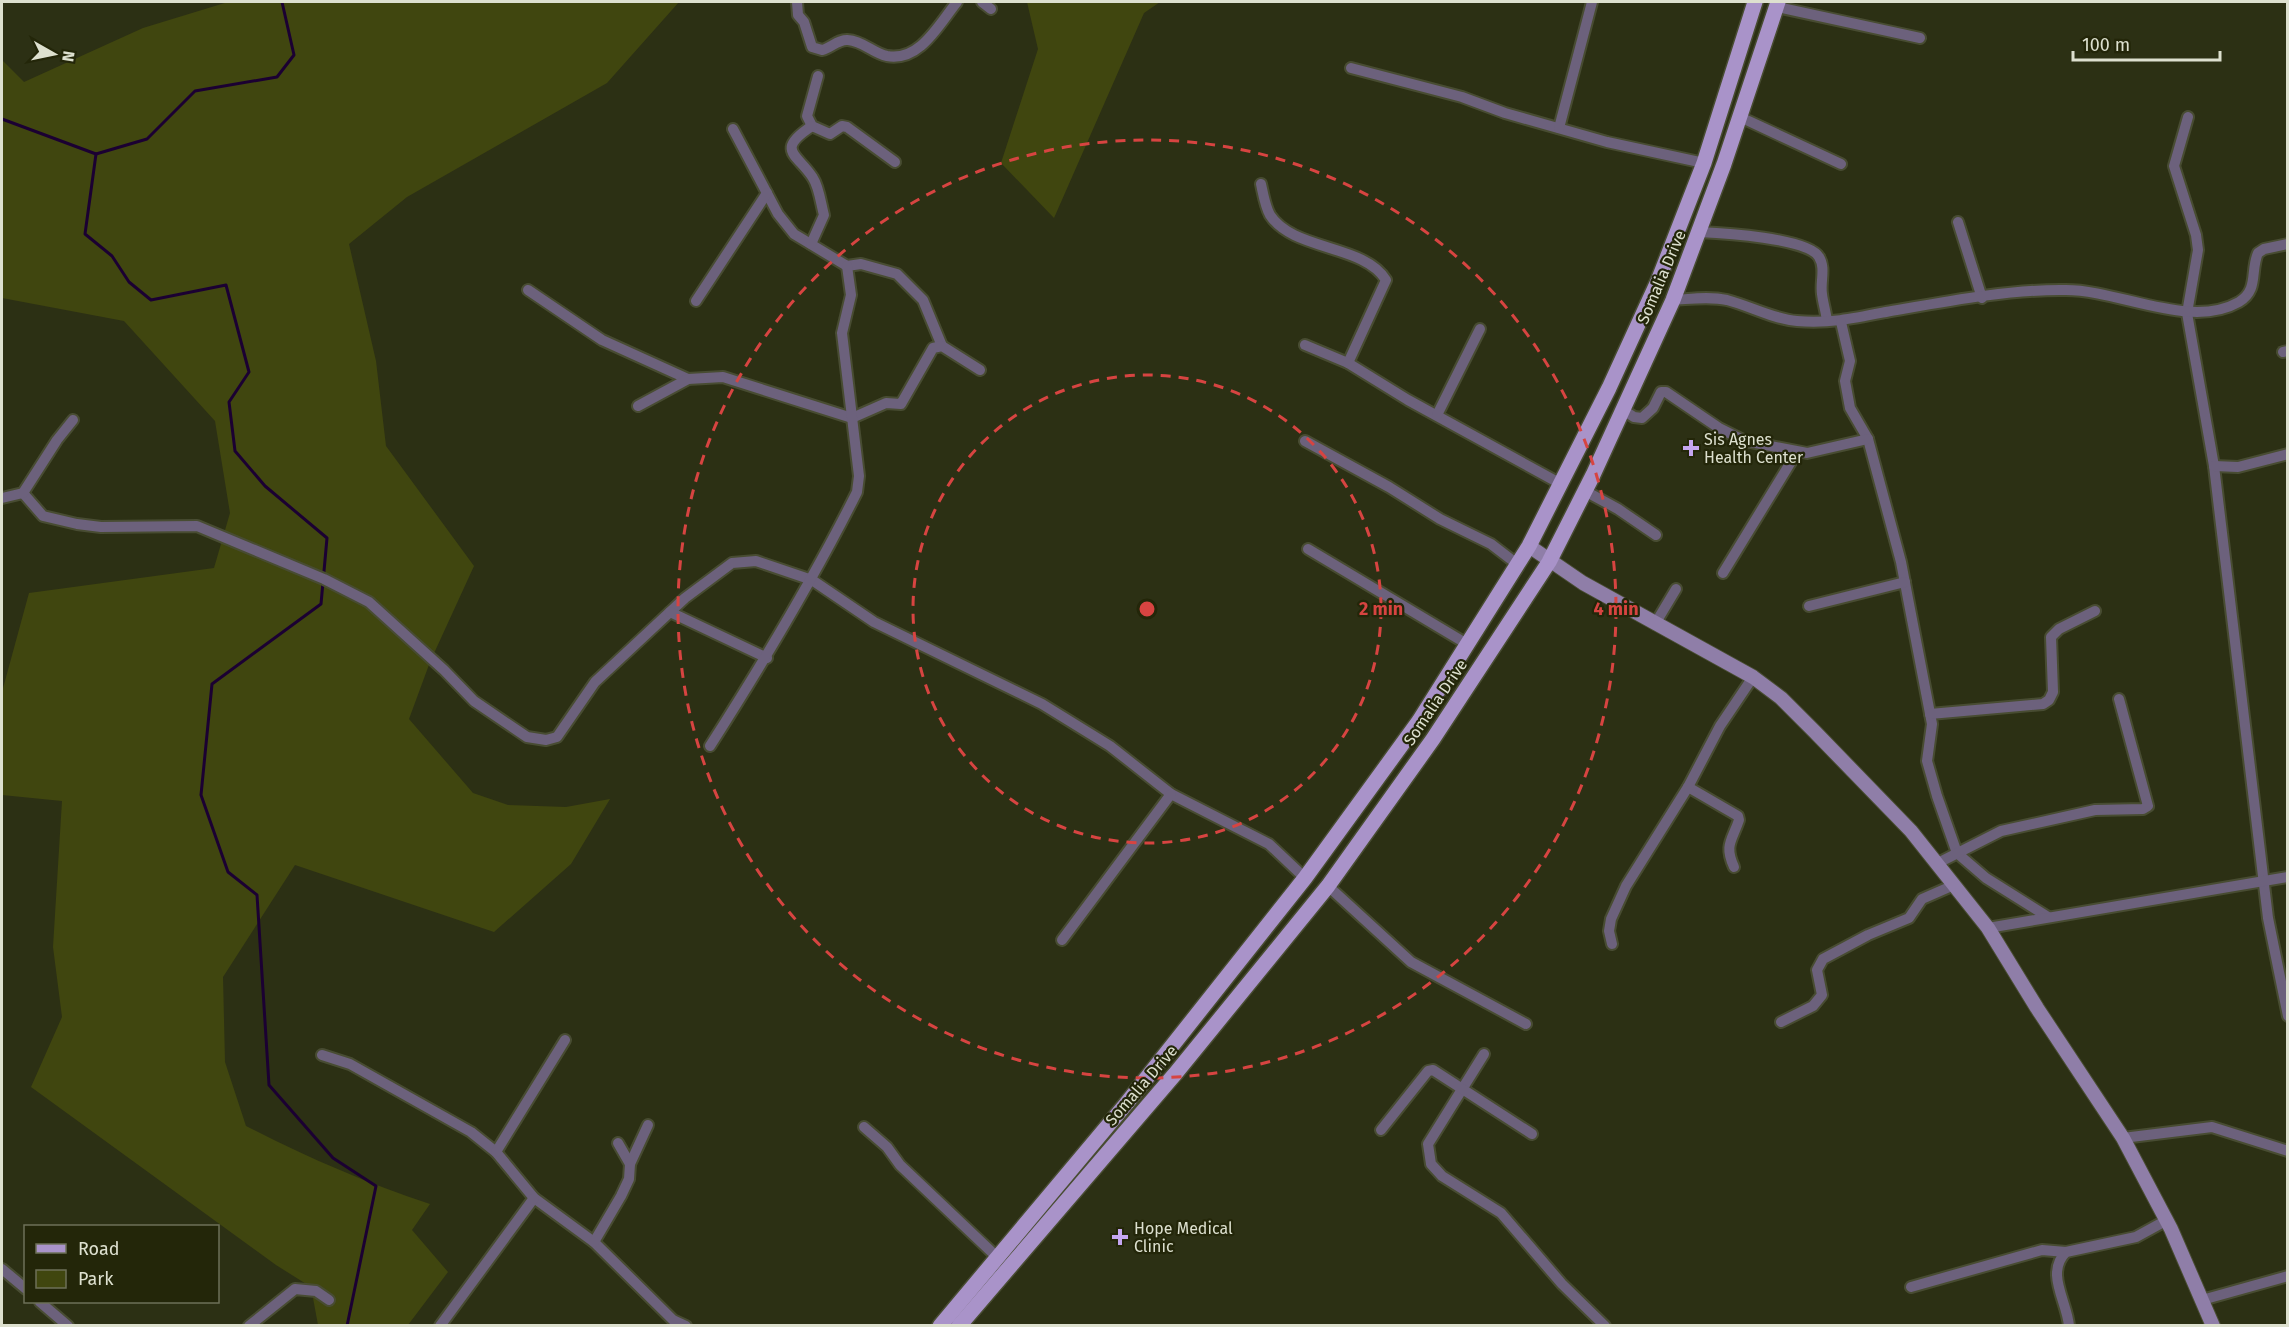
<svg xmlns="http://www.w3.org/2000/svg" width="2289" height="1327" font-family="'Fira Sans',sans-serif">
  <rect width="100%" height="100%" fill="#2c3014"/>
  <g fill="#40460f">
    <path d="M 228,2 L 679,2 L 607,83 L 407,197 L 349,244 L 376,361 L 386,446 L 474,566 L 430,662 L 409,719 L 473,793 L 508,805 L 566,807 L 610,799 L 571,864 L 494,932 L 295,865 L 223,977 L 225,1062 L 246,1126 C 306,1157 366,1183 430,1204 L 412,1230 L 448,1272 L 408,1325 L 318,1325 L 311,1287 L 276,1265 L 31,1087 L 62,1017 L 53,947 L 62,801 L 2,795 L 2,692 L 29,593 L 214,568 L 230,513 L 215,421 L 124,321 L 2,298 L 2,60 L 24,82 L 143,28 Z"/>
    <polygon points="1027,2 1160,2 1144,13 1054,218 1001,163 1038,49"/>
  </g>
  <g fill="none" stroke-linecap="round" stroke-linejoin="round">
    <g stroke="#1b0032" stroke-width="3">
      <polyline points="2,119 96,154 147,139 195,91 277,77 294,55 282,2"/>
      <polyline points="96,154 85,234 112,256 129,282 151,300 226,285 249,372 229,402 235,451 265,486 327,538 321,604 212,684 201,795 228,872 257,895 269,1085 333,1158 376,1186 347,1326"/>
    </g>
    <defs>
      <g id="street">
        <path d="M 797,2 L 798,15 L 804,22 L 812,47 L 822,50 C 831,48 838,39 848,40 C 863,41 873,53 887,56 C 920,62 939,24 957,2"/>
        <polyline points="982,2 991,9"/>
        <polyline points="1777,7 1920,38"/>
        <polyline points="1351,68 1462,97 1505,113 1607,142 1704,163"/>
        <polyline points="818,76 807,116 812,126 830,134 842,126 847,127 895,162"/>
        <polyline points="1740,117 1841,164"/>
        <polyline points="2188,117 2174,166 2196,235 2198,250 2187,313 2214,466 2268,918 2288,1016"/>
        <polyline points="1559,128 1592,2"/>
        <polyline points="733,129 778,214 794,234 847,266 861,264 897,274 923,300 942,346"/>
        <path d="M 1261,184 C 1263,193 1265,206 1270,215 C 1293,251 1364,244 1386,280 L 1348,363"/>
        <polyline points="1958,222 1982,298"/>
        <path d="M 1699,232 C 1722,233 1808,238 1819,257 C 1826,268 1820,282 1822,294 C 1823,303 1826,312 1827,321"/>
        <path d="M 811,244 L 824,215 C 821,204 819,187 813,178 C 798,154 774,151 812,126"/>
        <polyline points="528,290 602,340 688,379"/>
        <path d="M 1673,300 C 1691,299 1709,296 1727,300 C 1750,306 1773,319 1797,321 C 1828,324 1856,318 1886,312 C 1943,302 2009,289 2066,290 C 2120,290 2190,330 2239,302 C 2259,290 2250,271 2258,253 L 2264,249 L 2288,244"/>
        <polyline points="696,301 767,193"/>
        <polyline points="1841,322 1850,361 1845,381 1850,408 1868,439 1901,562 1932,724 1927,761 1937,796 1957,853 1986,878 2048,917"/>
        <polyline points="1305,345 1348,363 1408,400 1561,484"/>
        <polyline points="2283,352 2288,351"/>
        <polyline points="638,406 688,379 723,377 852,418 886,403 901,404 933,348 942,346 980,370"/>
        <polyline points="1623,410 1634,417 1642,418 1653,408 1661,392 1666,392 1719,428 1745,441 1807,453 1868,439"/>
        <polyline points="1437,415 1480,329"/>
        <polyline points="1305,441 1389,487 1440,519 1491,544 1517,564"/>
        <polyline points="2214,466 2238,467 2288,454"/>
        <polyline points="1585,491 1618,509 1656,535"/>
        <polyline points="23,493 43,516 77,524 101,527 197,526 324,579 369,602 444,670 474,701 527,737 546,740 557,737 595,682 685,598 732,563 756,561 812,580 874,622 1042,704 1110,746 1171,794 1269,844 1305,878"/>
        <polyline points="2,498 23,493 57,440 73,420"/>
        <polyline points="1308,549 1467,644"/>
        <polyline points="1723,573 1797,452"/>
        <polyline points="1809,606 1905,582"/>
        <polyline points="670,612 767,658"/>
        <polyline points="1655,624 1676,589"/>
        <polyline points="1930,714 2043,704 2049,700 2053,692 2051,637 2059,629 2095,611"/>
        <path d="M 710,746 C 763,663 813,580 857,492 L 859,476 L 842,333 L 851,295 L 847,266"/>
        <path d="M 1688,787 L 1738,816 L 1739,820 C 1732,841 1724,845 1734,867"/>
        <polyline points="1938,863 2001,831 2095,810 2143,809 2148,806 2119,699"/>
        <polyline points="1328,886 1411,962 1526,1024"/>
        <polyline points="1988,928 2288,877"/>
        <polyline points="1062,940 1171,794"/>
        <polyline points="1612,944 1609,931 1611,919 1626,886 1688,787 1720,726 1753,677"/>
        <polyline points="1781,1022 1813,1006 1822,995 1817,970 1823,959 1868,935 1909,918 1922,899 1954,885"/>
        <polyline points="1484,1054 1428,1144 1431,1164 1442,1176 1501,1213 1562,1284 1605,1326"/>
        <polyline points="322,1055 350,1064 471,1132 496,1152 534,1198 594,1242 673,1320 686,1326"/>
        <polyline points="864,1127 887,1147 900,1165 998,1258"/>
        <polyline points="1381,1130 1428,1071 1433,1070 1532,1134"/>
        <polyline points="2123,1138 2212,1127 2288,1151"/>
        <polyline points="618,1143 630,1164"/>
        <polyline points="496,1152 565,1040"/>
        <polyline points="594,1242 621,1196 629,1179 630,1164 648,1125"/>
        <polyline points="2,1269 26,1289"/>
        <polyline points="1911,1287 2042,1250 2066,1252"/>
        <polyline points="2202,1300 2288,1276"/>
        <polyline points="40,1302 68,1326"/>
        <polyline points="249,1326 295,1289 316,1291 329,1300"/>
        <polyline points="440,1326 534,1198"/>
        <path d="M 2069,1326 C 2067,1301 2045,1273 2066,1252 L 2136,1237 L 2167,1220"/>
      </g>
      <polyline id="secondary" points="1529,546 1583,583 1753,677 1781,698 1815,732 1911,831 1988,928 2037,1008 2123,1138 2171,1229 2213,1326"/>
      <g id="primary">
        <polyline points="940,1326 1126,1104 1305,878 1419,721 1529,546 1609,388 1658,281 1704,163 1755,2"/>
        <polyline points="959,1326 1175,1074 1328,886 1433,739 1549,562 1593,475 1673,300 1724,164 1778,2"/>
      </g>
    </defs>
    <use href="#street" stroke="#484c32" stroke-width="14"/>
    <use href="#secondary" stroke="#484c32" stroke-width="16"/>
    <use href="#primary" stroke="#484c32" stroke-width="18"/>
    <use href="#street" stroke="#6c617c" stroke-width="10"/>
    <use href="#secondary" stroke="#8f7ea8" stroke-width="14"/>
    <use href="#primary" stroke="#a993c9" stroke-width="15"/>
  </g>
  <g fill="none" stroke="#d74441" stroke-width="3" stroke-dasharray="10 8">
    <circle cx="1147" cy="609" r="234"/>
    <circle cx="1147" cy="609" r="469"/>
  </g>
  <g fill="#c5a6f1" stroke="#232609" stroke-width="2">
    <path d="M1688 439h6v6h6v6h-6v6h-6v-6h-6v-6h6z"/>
    <path d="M1117 1228h6v6h6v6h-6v6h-6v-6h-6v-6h6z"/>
  </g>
  <g text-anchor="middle" stroke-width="4.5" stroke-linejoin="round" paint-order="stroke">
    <g font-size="16" fill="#dde0cf" stroke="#232609">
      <text transform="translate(1661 277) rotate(-67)" y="6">Somalia Drive</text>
      <text transform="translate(1435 702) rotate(-56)" y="6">Somalia Drive</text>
      <text transform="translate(1141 1085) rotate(-49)" y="6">Somalia Drive</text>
    </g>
    <g font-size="16" fill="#dde0cf" stroke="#232609" text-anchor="start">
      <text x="1704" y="445">Sis Agnes<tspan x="1704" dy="18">Health Center</tspan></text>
      <text x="1134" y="1234">Hope Medical<tspan x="1134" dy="18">Clinic</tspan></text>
    </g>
  </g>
  <circle cx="1147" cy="609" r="9" fill="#d74441" stroke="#232609" stroke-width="3"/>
  <g font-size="18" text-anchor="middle" font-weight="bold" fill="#d74441" stroke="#232609" stroke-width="4.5" stroke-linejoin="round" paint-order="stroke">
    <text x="1381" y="615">2 min</text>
    <text x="1616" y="615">4 min</text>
  </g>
  <rect width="2289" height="1327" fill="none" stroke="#dde0cf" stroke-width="6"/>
  <rect x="24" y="1225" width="195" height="78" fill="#232609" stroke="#6d7058" stroke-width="1.5"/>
  <rect x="36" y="1244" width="30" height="9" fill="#a993c9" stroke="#6d7058" stroke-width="1.5"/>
  <text x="78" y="1255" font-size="18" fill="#dde0cf">Road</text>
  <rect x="36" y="1270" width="30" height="18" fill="#40460f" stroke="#6d7058" stroke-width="1.5"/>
  <text x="78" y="1285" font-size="18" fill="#dde0cf">Park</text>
  <g transform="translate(54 54) rotate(99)" stroke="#232609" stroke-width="4.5" paint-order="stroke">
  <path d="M0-4.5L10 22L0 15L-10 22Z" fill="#dde0cf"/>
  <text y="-9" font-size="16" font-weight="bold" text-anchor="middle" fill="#dde0cf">N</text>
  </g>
  <path d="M2073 51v9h147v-9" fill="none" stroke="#dde0cf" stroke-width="3"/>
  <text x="2082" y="51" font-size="18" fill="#dde0cf" stroke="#232609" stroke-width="4.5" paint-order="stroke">100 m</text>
</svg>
